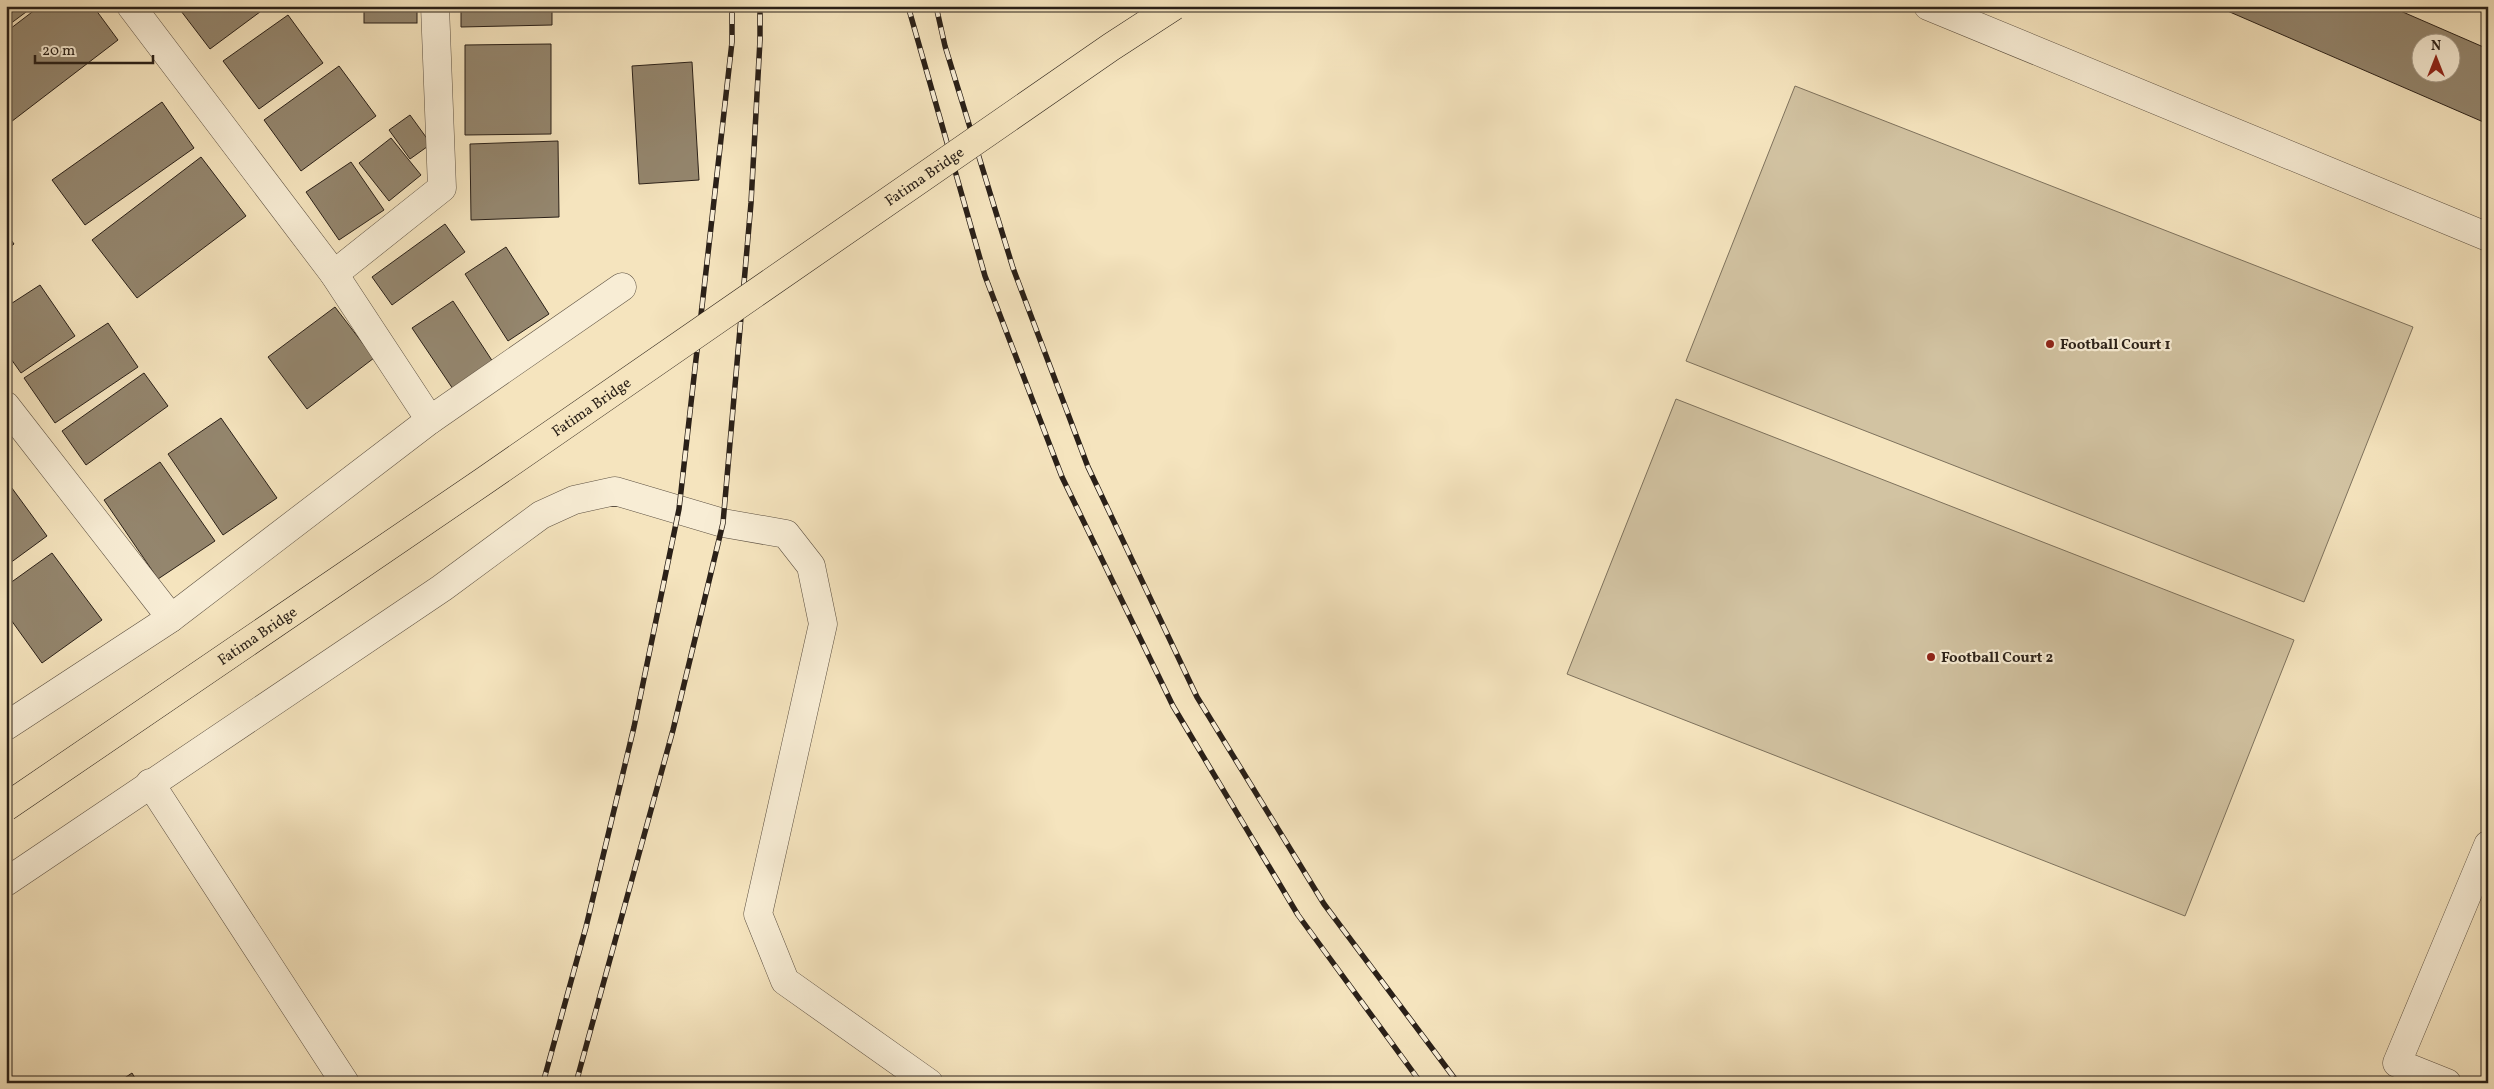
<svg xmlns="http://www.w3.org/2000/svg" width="2494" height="1089" font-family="Vollkorn,serif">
  <rect width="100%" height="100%" fill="#f5e4be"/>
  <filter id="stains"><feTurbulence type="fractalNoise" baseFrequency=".004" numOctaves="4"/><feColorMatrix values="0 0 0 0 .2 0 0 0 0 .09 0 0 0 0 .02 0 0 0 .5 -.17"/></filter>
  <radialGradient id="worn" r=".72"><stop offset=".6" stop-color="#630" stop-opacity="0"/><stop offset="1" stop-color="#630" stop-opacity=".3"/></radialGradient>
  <g fill="#d2c3a2" stroke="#7e725d">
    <polygon points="1795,86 2413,327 2304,602 1686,361"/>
    <polygon points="1676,399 2294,640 2185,916 1567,674"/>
  </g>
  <g fill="#94866e" stroke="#2a2018" fill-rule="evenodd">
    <polygon points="6,6 34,6 6,27"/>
    <polygon points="40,6 93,6 118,40 7,125 6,32"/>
    <polygon points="188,6 268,6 210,49 181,11"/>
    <rect x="364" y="6" width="53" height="17"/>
    <polygon points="461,6 552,6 552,25 461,27"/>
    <path d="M 2216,6 L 2389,6 L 2488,49 L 2488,124 ZM 2422,42 L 2452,42 L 2452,72 L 2422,72 Z"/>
    <polygon points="288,15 323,63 259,109 223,61"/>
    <polygon points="551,44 551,134 465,135 465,45"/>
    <polygon points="692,62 699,180 639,184 632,66"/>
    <polygon points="339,66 376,116 301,171 264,120"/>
    <polygon points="162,102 194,148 85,225 52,180"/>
    <polygon points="410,115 431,144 410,159 389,130"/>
    <polygon points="391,138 421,175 389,201 359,163"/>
    <polygon points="558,141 559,217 471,220 470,144"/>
    <polygon points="201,157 246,216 137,298 92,240"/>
    <polygon points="351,162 384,210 339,240 306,192"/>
    <polygon points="445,224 465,252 392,305 372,277"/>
    <polygon points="6,233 14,244 6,250"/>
    <polygon points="506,247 549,314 508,341 465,274"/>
    <polygon points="40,285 75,336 21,373 6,352 6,307"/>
    <polygon points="453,301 493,362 453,389 412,328"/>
    <polygon points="335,307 374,358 307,409 268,357"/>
    <polygon points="108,323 138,367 55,423 24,378"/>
    <polygon points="144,373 168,406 86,465 62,431"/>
    <polygon points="221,418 277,498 223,535 168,454"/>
    <polygon points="160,462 215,541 158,579 104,500"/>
    <polygon points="6,480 47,536 6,566"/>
    <polygon points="52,553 102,620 42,663 6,613 6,586"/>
    <polygon points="132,1073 138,1083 117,1083"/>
  </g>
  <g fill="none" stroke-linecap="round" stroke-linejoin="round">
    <defs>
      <g id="street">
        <polyline points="131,6 334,274 430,420"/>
        <polyline points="1928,6 2488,237"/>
        <polyline points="334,274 442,188 435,6"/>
        <polyline points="6,406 171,618"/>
        <polyline points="6,726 171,618 430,420 622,287"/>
        <polyline points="150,783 345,1083"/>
        <polyline points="6,882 442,588 541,515 574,500 615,491 723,523 786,534 811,566 823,624 758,914 785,981 929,1083"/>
        <polyline points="2447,1083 2397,1063 2488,845"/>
      </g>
    </defs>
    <use href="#street" stroke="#5d5142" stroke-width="29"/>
    <use href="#street" stroke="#f8edd5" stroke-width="28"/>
    <defs>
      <g id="rail">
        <polyline points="908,6 985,276 1062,477 1173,706 1298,915 1421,1083"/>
        <polyline points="936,6 945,46 1013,268 1088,467 1197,697 1324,904 1458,1083"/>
        <polyline points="543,1083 586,927 634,727 679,509 732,42 732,6"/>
        <polyline points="576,1083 673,730 723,523 751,203 760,40 760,6"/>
      </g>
    </defs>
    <use href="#rail" stroke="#2a2018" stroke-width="5.5"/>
    <use href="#rail" stroke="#f8edd5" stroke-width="4" stroke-dasharray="11" stroke-linecap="butt"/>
    <defs>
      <g id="primary-bridge">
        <path id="s1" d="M 6,807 L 484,481 L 1111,47 L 1174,6"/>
      </g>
    </defs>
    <use href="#primary-bridge" stroke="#2a2018" stroke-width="29" stroke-linecap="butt"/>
    <use href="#primary-bridge" stroke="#f5e4be" stroke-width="28"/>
  </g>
  <g fill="#8f2418" stroke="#f8edd5" stroke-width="2">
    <circle cx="2050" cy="344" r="5"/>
    <circle cx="1931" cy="657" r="5"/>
  </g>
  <g text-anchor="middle" stroke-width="4.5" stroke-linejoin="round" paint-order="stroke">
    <g font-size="15" fill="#2a2018" stroke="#f8edd5">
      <text dy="5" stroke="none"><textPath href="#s1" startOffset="1114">Fatima Bridge</textPath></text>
      <text dy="5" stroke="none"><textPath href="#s1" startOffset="709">Fatima Bridge</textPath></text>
      <text dy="5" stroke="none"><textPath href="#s1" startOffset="304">Fatima Bridge</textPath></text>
    </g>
    <g font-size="15" font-weight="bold" fill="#2a2018" stroke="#f8edd5" text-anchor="start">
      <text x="2060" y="349">Football Court 1</text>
      <text x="1941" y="662">Football Court 2</text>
    </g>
  </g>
  <rect width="2494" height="1089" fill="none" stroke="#f5e4be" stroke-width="25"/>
  <rect x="8" y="8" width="2479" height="1074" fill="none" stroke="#2a2018" stroke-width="2.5"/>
  <rect x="12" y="12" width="2469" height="1064" fill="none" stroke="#2a2018"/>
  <g transform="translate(2436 58)"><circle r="24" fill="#f8edd5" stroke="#a69b89"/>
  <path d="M0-4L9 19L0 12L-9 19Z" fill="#8f2418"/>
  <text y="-8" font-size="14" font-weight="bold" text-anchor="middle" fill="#2a2018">N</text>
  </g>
  <path d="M35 55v8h118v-8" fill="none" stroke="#2a2018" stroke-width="2.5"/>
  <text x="42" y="55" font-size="15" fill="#2a2018" stroke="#f8edd5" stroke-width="4" paint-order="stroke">20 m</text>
  <rect width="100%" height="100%" filter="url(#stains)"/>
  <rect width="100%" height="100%" fill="url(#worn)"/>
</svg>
